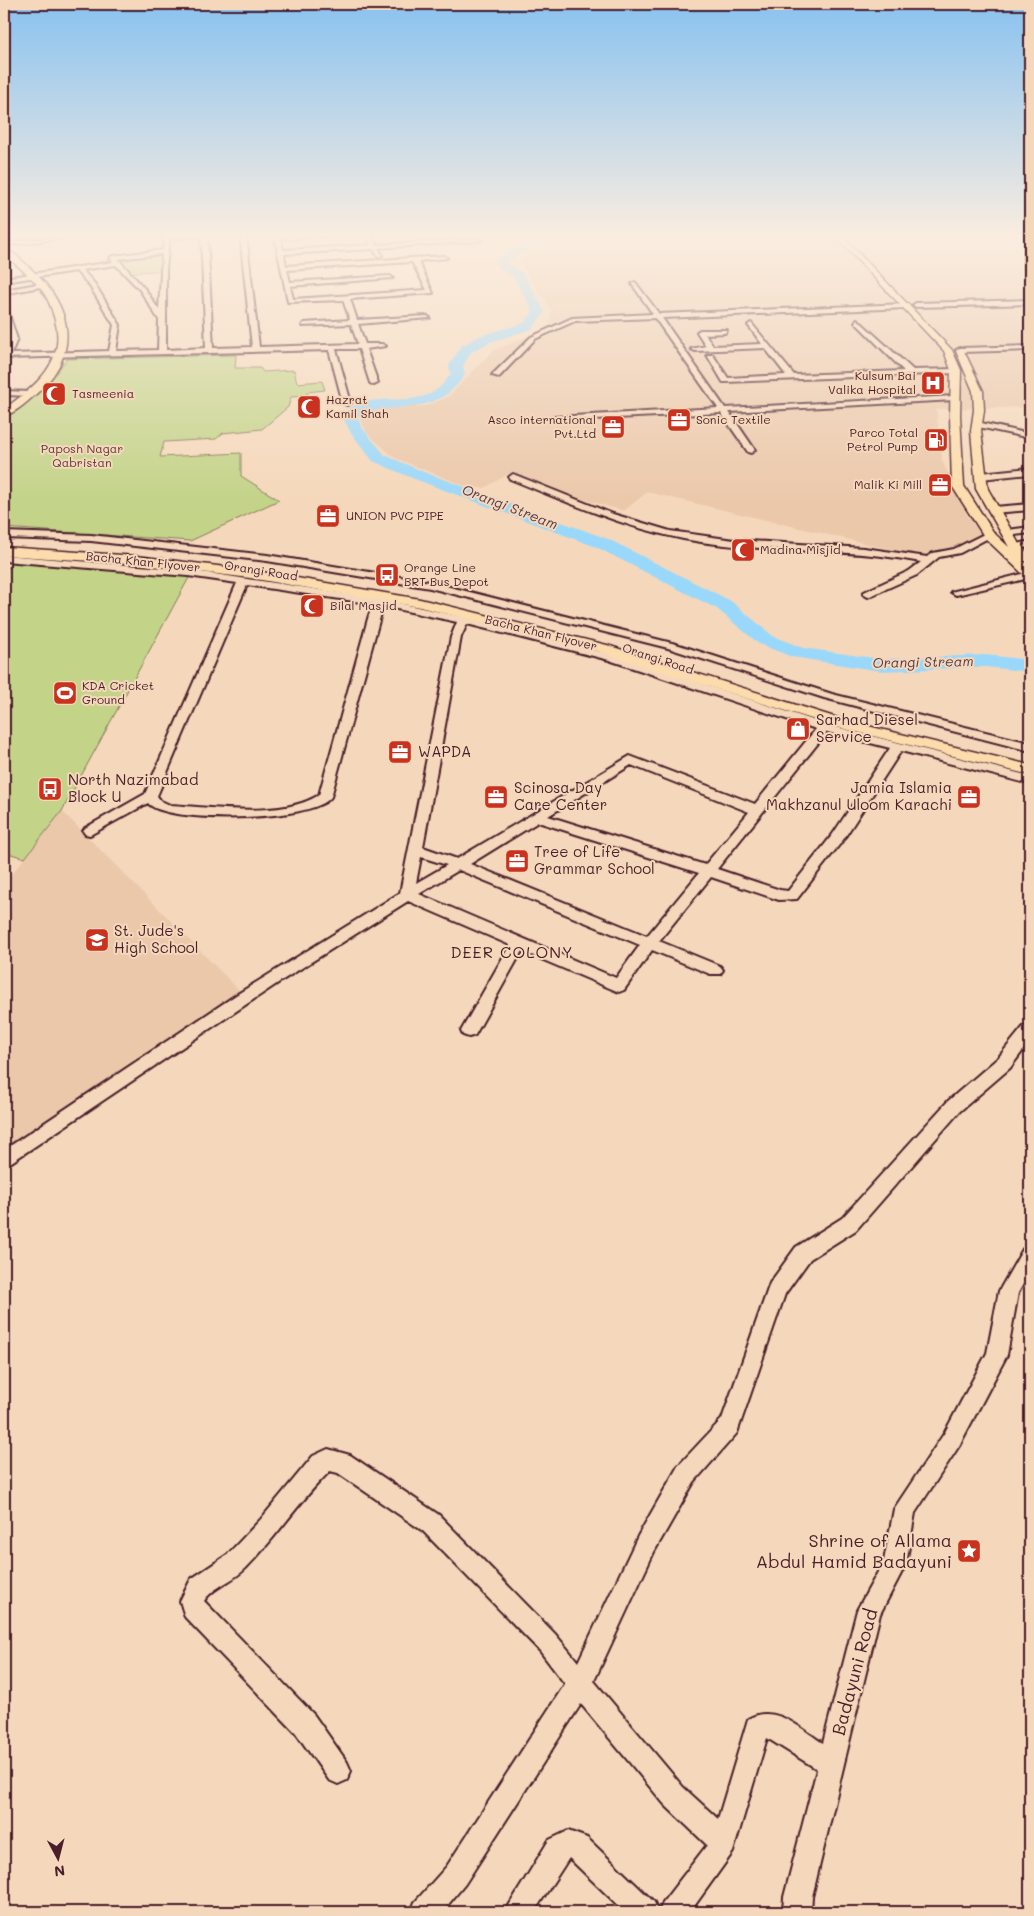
<svg xmlns="http://www.w3.org/2000/svg" width="1034" height="1916" font-family="Mali,sans-serif">
  <rect width="100%" height="100%" fill="#f5d8bb"/>
  <filter id="ink" filterUnits="userSpaceOnUse"><feTurbulence type="fractalNoise" baseFrequency=".02" numOctaves="2"/><feDisplacementMap in="SourceGraphic" scale="10" xChannelSelector="R" yChannelSelector="G"/><feConvolveMatrix kernelMatrix="1 2 1 2 8 2 1 2 1" color-interpolation-filters="sRGB"/></filter>
  <g filter="url(#ink)">
    <g fill="#ebc8aa">
      <polygon points="563,234 1030,234 1030,407 936,409 942,460 967,515 983,536 931,559 647,492 624,511 582,499 512,472 484,488 468,487 395,458 367,433 359,416 372,409 425,406 448,397 494,350 550,327 551,309 519,262 537,247 561,238"/>
      <polygon points="62,811 246,997 4,1159 4,884"/>
    </g>
    <g fill="#c3d388" stroke="#86795a">
      <polygon points="165,252 163,270 128,273 114,258"/>
      <polygon points="236,355 235,368 260,368 263,372 294,370 297,383 322,381 325,390 307,392 308,396 291,397 288,407 262,429 223,433 216,439 164,442 160,457 241,453 241,476 279,500 190,541 4,528 4,420 45,386 67,359"/>
      <polygon points="18,556 191,574 62,811 25,858 4,852 4,573"/>
    </g>
    <g fill="none" stroke-linecap="round" stroke-linejoin="round">
      <path fill="#9ad8fb" fill-rule="evenodd" d="M 553,234 L 563,234 L 563,238 L 524,251 L 507,262 L 523,273 L 545,312 L 532,329 L 490,342 L 471,352 L 463,366 L 465,375 C 442,407 422,405 386,409 C 375,410 367,410 357,417 L 363,429 L 385,455 L 424,472 L 608,539 L 731,601 L 773,636 L 803,648 L 881,659 L 986,655 L 1030,660 L 1030,672 L 986,667 L 881,671 L 792,657 L 759,644 L 717,609 L 596,547 L 412,478 L 373,461 L 351,433 L 342,416 C 361,388 410,409 435,391 C 441,387 446,380 451,374 L 449,366 L 461,346 L 480,336 L 524,323 L 533,312 L 514,277 L 500,269 L 495,261 L 517,246 L 553,236 Z"/>
      <defs>
        <g id="minor">
          <polygon points="80,234 97,234 8,245 5,243"/>
          <path d="M 156,234 L 165,236 L 207,234 L 213,348 L 252,347 L 240,234 L 246,234 L 259,347 L 358,344 L 351,324 L 302,326 L 304,323 L 350,320 L 343,300 L 288,302 L 275,238 L 278,234 L 344,234 L 290,239 L 284,237 L 281,239 L 283,250 L 371,245 L 365,234 L 371,234 L 377,245 L 478,239 L 481,241 L 378,248 L 382,255 L 379,257 L 373,249 L 284,254 L 286,266 L 444,256 L 447,258 L 418,261 L 433,293 L 350,299 L 357,320 L 427,316 L 430,318 L 358,324 L 365,344 L 382,344 L 386,346 L 366,349 L 378,383 L 374,385 L 370,383 L 359,349 L 336,349 L 351,403 L 347,405 L 343,403 L 329,350 L 4,358 L 9,339 L 4,319 L 4,306 L 7,308 L 17,339 L 11,354 L 109,351 L 114,325 L 89,285 L 76,271 L 4,282 L 4,278 L 113,262 L 110,258 L 113,256 L 163,250 L 164,241 ZM 201,236 L 206,348 L 166,350 L 166,270 L 169,239 ZM 162,254 L 159,310 L 144,288 L 118,259 ZM 412,262 L 427,290 L 293,299 L 290,286 L 393,278 L 390,276 L 290,282 L 287,270 ZM 116,265 L 140,290 L 159,320 L 158,350 L 116,351 L 120,325 L 94,283 L 82,270 Z"/>
          <polygon points="635,282 659,314 907,304 910,306 907,308 662,318 725,408 955,396 959,398 955,400 729,412 755,450 751,453 748,452 721,413 552,421 552,417 555,417 718,408 655,318 575,321 535,339 499,377 492,375 531,337 572,318 653,314 632,284"/>
          <polygon points="43,283 45,286 4,294 4,290"/>
          <polygon points="1030,300 1030,304 916,307 913,305 916,303"/>
          <polygon points="857,319 913,370 956,369 960,371 956,373 726,382 723,382 707,355 713,355 728,378 786,375 765,348 695,351 691,349 706,346 697,332 700,330 727,330 725,333 705,334 713,346 762,344 748,325 751,323 794,375 904,371 855,322"/>
          <polygon points="1030,346 1030,350 960,352 956,350 960,348"/>
          <polygon points="4,391 32,392 36,394 32,396 4,395"/>
          <polygon points="977,422 1030,434 1030,438 974,426 974,422"/>
          <polygon points="1030,468 1030,474 981,479 977,476 981,473"/>
          <path d="M 513,474 L 613,514 L 670,531 L 734,540 L 864,548 L 927,557 L 933,553 L 954,549 L 986,533 L 994,535 L 960,553 L 939,557 L 917,575 L 868,597 L 863,594 L 864,592 L 909,571 L 921,562 C 848,548 774,553 701,542 C 633,532 573,504 510,479 L 509,477 Z"/>
          <polygon points="1030,504 1030,510 994,513 989,510 994,507"/>
          <polygon points="1030,527 1030,533 1008,536 1003,533 1008,530"/>
          <polygon points="4,532 91,535 267,555 430,582 676,644 832,694 1030,743 1030,751 824,698 668,648 430,588 267,561 91,541 4,538"/>
          <polygon points="1030,541 1030,547 1014,549 1009,546"/>
          <path d="M 4,555 L 188,570 L 380,599 L 463,617 L 617,656 L 828,725 L 1030,776 L 1030,784 L 901,751 L 843,840 L 797,899 L 779,900 L 711,877 L 659,941 L 720,966 L 723,970 L 720,974 L 710,974 L 652,950 L 624,990 L 619,992 L 522,951 L 475,1035 L 469,1037 L 463,1035 L 461,1031 L 510,945 L 408,901 L 281,981 L 4,1167 L 4,1150 L 236,995 L 400,893 L 451,637 L 457,622 L 383,606 L 331,797 C 314,822 164,824 148,803 L 90,835 L 85,834 L 83,831 L 85,828 L 145,794 L 237,583 L 188,576 L 4,561 ZM 247,585 L 374,604 L 369,615 L 319,795 C 281,819 213,807 170,805 L 161,801 L 157,796 ZM 467,624 L 609,660 L 816,729 L 755,804 L 630,756 L 457,859 L 423,847 L 461,637 ZM 827,732 L 890,748 L 833,834 L 788,891 L 780,890 L 717,869 ZM 631,765 L 749,812 L 705,865 L 548,816 ZM 538,822 L 699,873 L 647,936 L 470,864 ZM 421,857 L 447,865 L 416,883 ZM 459,870 L 640,945 L 616,978 L 419,894 Z"/>
          <polygon points="1030,572 1030,578 956,595 951,592"/>
          <path d="M 1030,1024 L 1030,1041 L 1010,1068 L 960,1111 L 856,1230 L 810,1259 L 785,1294 L 737,1433 L 694,1482 L 654,1552 L 594,1681 L 683,1787 L 718,1819 L 748,1719 C 775,1703 801,1729 823,1743 L 857,1610 L 884,1561 L 894,1509 L 945,1432 L 987,1353 L 999,1291 L 1023,1249 L 1030,1246 L 1030,1272 L 1018,1293 L 1007,1355 L 959,1446 L 915,1513 L 906,1564 L 880,1614 L 812,1897 L 811,1912 L 783,1912 L 784,1897 L 817,1769 L 767,1738 L 733,1852 L 690,1912 L 659,1912 L 663,1902 L 707,1845 L 665,1805 L 581,1704 L 465,1884 L 442,1912 L 411,1912 L 415,1902 L 447,1866 L 565,1684 L 540,1651 L 423,1531 L 338,1473 L 330,1471 C 299,1501 276,1538 246,1568 C 234,1581 214,1586 204,1601 L 314,1715 L 347,1762 L 351,1771 L 347,1780 L 338,1784 L 329,1780 L 296,1733 L 185,1617 L 180,1601 L 191,1579 L 227,1555 L 261,1519 L 313,1456 L 328,1449 L 350,1455 L 439,1515 L 556,1635 L 578,1662 L 638,1536 L 678,1466 L 722,1419 L 770,1283 L 796,1247 L 842,1218 L 948,1101 L 998,1058 L 1024,1026 Z"/>
          <polygon points="568,1831 587,1838 654,1902 658,1912 625,1912 569,1858 534,1912 505,1912 549,1840"/>
        </g>
        <g id="major">
          <polygon points="833,234 840,234 952,350 961,370 960,416 964,486 994,533 1009,547 976,489 971,431 974,410 973,391 956,351 960,348 964,351 983,391 984,410 981,431 988,489 1019,544 1030,555 1030,561 1024,561 1030,567 1030,578 1026,577 985,538 952,486 950,416 951,370 944,351"/>
          <path d="M 4,248 C 14,252 23,262 31,269 C 74,308 81,355 36,394 C 27,402 15,413 4,416 L 4,409 C 35,387 67,362 55,320 C 52,309 48,297 40,288 C 30,275 16,265 4,254 Z"/>
          <polygon points="4,547 137,556 250,570 420,599 607,645 847,721 1030,765 1030,775 837,727 597,651 420,607 250,578 137,564 4,555"/>
        </g>
      </defs>
      <use href="#minor" stroke="#4a1f2b" stroke-width="4"/>
      <use href="#major" stroke="#4a1f2b" stroke-width="3"/>
      <use href="#minor" fill="#f5d8bb" fill-rule="evenodd"/>
      <use href="#major" fill="#fcdcac" fill-rule="evenodd"/>
    </g>
  </g>
  <linearGradient id="sky" x2="0" y2="1"><stop stop-color="#89c2f0"/><stop offset="0.47" stop-color="#faede0"/><stop offset="1" stop-color="#faede0" stop-opacity="0"/></linearGradient>
  <rect width="1034" height="502" fill="url(#sky)"/>
  <defs>
    <symbol id="hospital-square" viewBox="-11 -11 22 22"><rect x="-9" y="-9" width="18" height="18" rx="4" fill="#c8321e" stroke="#f5d8bb"/><path d="M-5-5h3v3.5h4V-5h3V5h-3V1.5h-4V5h-3Z" fill="#fff"/></symbol>
    <symbol id="mosque-square" viewBox="-11 -11 22 22"><rect x="-9" y="-9" width="18" height="18" rx="4" fill="#c8321e" stroke="#f5d8bb"/><path d="M3.5-4.9A6 6 0 1 0 3.5 4.9A5 5 0 1 1 3.5-4.9Z" fill="#fff"/></symbol>
    <symbol id="office-square" viewBox="-11 -11 22 22"><rect x="-9" y="-9" width="18" height="18" rx="4" fill="#c8321e" stroke="#f5d8bb"/><path d="M-6-3h4V-5.5h4V-3h4V5H-6ZM-1-4.5V-3h2v-1.5ZM-6 0V1H6V0Z" fill="#fff"/></symbol>
    <symbol id="fuel-square" viewBox="-11 -11 22 22"><rect x="-9" y="-9" width="18" height="18" rx="4" fill="#c8321e" stroke="#f5d8bb"/><path d="M-5.5-6h7V0h2V4h1.3V-2.5L3-4.5l.8-.8L6-3V5H2.5V1h-1V6h-7ZM-4.2-4.7v3.2H.2V-4.7Z" fill="#fff"/></symbol>
    <symbol id="bus-square" viewBox="-11 -11 22 22"><rect x="-9" y="-9" width="18" height="18" rx="4" fill="#c8321e" stroke="#f5d8bb"/><path d="M-5-6H5V4H4V6H2V4H-2V6H-4V4H-5ZM-3.5-4V0h7V-4ZM-3.5 1.2v1.5H-2V1.2ZM2 1.2v1.5H3.5V1.2Z" fill="#fff"/></symbol>
    <symbol id="stadium-square" viewBox="-11 -11 22 22"><rect x="-9" y="-9" width="18" height="18" rx="4" fill="#c8321e" stroke="#f5d8bb"/><path d="M0-5a6.5 5 0 1 0 0 10a6.5 5 0 1 0 0-10ZM-3.5-1.8h7v3.6h-7Z" fill="#fff"/></symbol>
    <symbol id="shop-square" viewBox="-11 -11 22 22"><rect x="-9" y="-9" width="18" height="18" rx="4" fill="#c8321e" stroke="#f5d8bb"/><path d="M-5-2.5h2.3a2.7 3.5 0 0 1 5.4 0H5L5.5 6h-11ZM-1.5-2.5h3a1.5 2.3 0 0 0-3 0Z" fill="#fff"/></symbol>
    <symbol id="school-square" viewBox="-11 -11 22 22"><rect x="-9" y="-9" width="18" height="18" rx="4" fill="#c8321e" stroke="#f5d8bb"/><path d="M0-5L7-2L0 1L-7-2ZM-4 1L0 2.5L4 1V4Q0 6-4 4Z" fill="#fff"/></symbol>
    <symbol id="sight-square" viewBox="-11 -11 22 22"><rect x="-9" y="-9" width="18" height="18" rx="4" fill="#c8321e" stroke="#f5d8bb"/><path d="M0-6L1.8-2.2L6-1.7L2.9 1.2L3.7 5.4L0 3.3L-3.7 5.4L-2.9 1.2L-6-1.7L-1.8-2.2Z" fill="#fff"/></symbol>
  </defs>
  <g fill-rule="evenodd">
    <use href="#hospital-square" x="919" y="369" width="28" height="28"/>
    <use href="#mosque-square" x="40" y="380" width="28" height="28"/>
    <use href="#mosque-square" x="295" y="393" width="28" height="28"/>
    <use href="#office-square" x="665" y="406" width="28" height="28"/>
    <use href="#office-square" x="599" y="413" width="28" height="28"/>
    <use href="#fuel-square" x="922" y="426" width="28" height="28"/>
    <use href="#office-square" x="926" y="471" width="28" height="28"/>
    <use href="#office-square" x="314" y="502" width="28" height="28"/>
    <use href="#mosque-square" x="729" y="536" width="28" height="28"/>
    <use href="#bus-square" x="373" y="561" width="28" height="28"/>
    <use href="#mosque-square" x="298" y="592" width="28" height="28"/>
    <use href="#stadium-square" x="51" y="679" width="28" height="28"/>
    <use href="#shop-square" x="784" y="715" width="28" height="28"/>
    <use href="#office-square" x="386" y="738" width="28" height="28"/>
    <use href="#bus-square" x="36" y="775" width="28" height="28"/>
    <use href="#office-square" x="482" y="783" width="28" height="28"/>
    <use href="#office-square" x="955" y="783" width="28" height="28"/>
    <use href="#office-square" x="503" y="847" width="28" height="28"/>
    <use href="#school-square" x="83" y="926" width="28" height="28"/>
    <use href="#sight-square" x="955" y="1537" width="28" height="28"/>
  </g>
  <g text-anchor="middle" stroke-width="4" stroke-linejoin="round" paint-order="stroke">
    <g font-size="12" fill="#4a1f2b" stroke="#f5d8bb" text-anchor="start">
      <text x="916" y="380" text-anchor="end">Kulsum Bai<tspan x="916" dy="14">Valika Hospital</tspan></text>
      <text x="72" y="398">Tasmeenia</text>
      <text x="326" y="404">Hazrat<tspan x="326" dy="14">Kamil Shah</tspan></text>
      <text x="596" y="424" text-anchor="end">Asco international<tspan x="596" dy="14">Pvt.Ltd</tspan></text>
      <text x="696" y="424">Sonic Textile</text>
      <text x="918" y="437" text-anchor="end">Parco Total<tspan x="918" dy="14">Petrol Pump</tspan></text>
      <text x="922" y="489" text-anchor="end">Malik Ki Mill</text>
      <text x="346" y="520">UNION PVC PIPE</text>
      <text x="760" y="554">Madina Misjid</text>
      <text x="404" y="572">Orange Line<tspan x="404" dy="14">BRT Bus Depot</tspan></text>
      <text x="330" y="610">Bilal Masjid</text>
      <text x="82" y="690">KDA Cricket<tspan x="82" dy="14">Ground</tspan></text>
    </g>
    <g font-size="12" fill="#5c3a39" stroke="#f5d8bb">
      <text x="82" y="453">Paposh Nagar<tspan x="82" dy="14">Qabristan</tspan></text>
    </g>
    <g font-size="12" fill="#4a1f2b" stroke="#f5d8bb">
      <text transform="translate(143 562) rotate(6)" y="4">Bacha Khan Flyover</text>
      <text transform="translate(261 571) rotate(9)" y="4">Orangi Road</text>
      <text transform="translate(541 633) rotate(14)" y="4">Bacha Khan Flyover</text>
      <text transform="translate(658 659) rotate(18)" y="4">Orangi Road</text>
    </g>
    <g font-size="14" font-style="italic" fill="#563b4a" stroke="#f5d8bb">
      <text transform="translate(510 507) rotate(21)" y="5">Orangi Stream</text>
      <text transform="translate(923 662) rotate(-1)" y="5">Orangi Stream</text>
    </g>
    <g font-size="15" fill="#4a1f2b" stroke="#f5d8bb" text-anchor="start">
      <text x="816" y="725">Sarhad Diesel<tspan x="816" dy="17">Service</tspan></text>
      <text x="418" y="757">WAPDA</text>
      <text x="68" y="785">North Nazimabad<tspan x="68" dy="17">Block U</tspan></text>
      <text x="514" y="793">Scinosa Day<tspan x="514" dy="17">Care Center</tspan></text>
      <text x="952" y="793" text-anchor="end">Jamia Islamia<tspan x="952" dy="17">Makhzanul Uloom Karachi</tspan></text>
      <text x="534" y="857">Tree of Life<tspan x="534" dy="17">Grammar School</tspan></text>
      <text x="114" y="936">St. Jude's<tspan x="114" dy="17">High School</tspan></text>
    </g>
    <g font-size="16" letter-spacing="1" fill="#4a1f2b" stroke="#f5d8bb">
      <text x="512" y="958">DEER COLONY</text>
    </g>
    <g font-size="18" fill="#4a1f2b" stroke="#f5d8bb" text-anchor="end">
      <text x="952" y="1547">Shrine of Allama<tspan x="952" dy="21">Abdul Hamid Badayuni</tspan></text>
    </g>
    <g font-size="18" fill="#4a1f2b" stroke="#f5d8bb">
      <text transform="translate(855 1672) rotate(-75)" y="6">Badayuni Road</text>
    </g>
  </g>
  <rect width="1034" height="1916" fill="none" stroke="#f5d8bb" stroke-width="20"/>
  <rect x="10" y="10" width="1014" height="1896" fill="none" stroke="#4a1f2b" stroke-width="2" filter="url(#ink)"/>
  <g transform="translate(58 1858) rotate(173)" stroke="#f5d8bb" stroke-width="4" paint-order="stroke">
  <path d="M0-4L9 19L0 12L-9 19Z" fill="#4a1f2b"/>
  <text y="-8" font-size="14" font-weight="bold" text-anchor="middle" fill="#4a1f2b">N</text>
  </g>
</svg>
